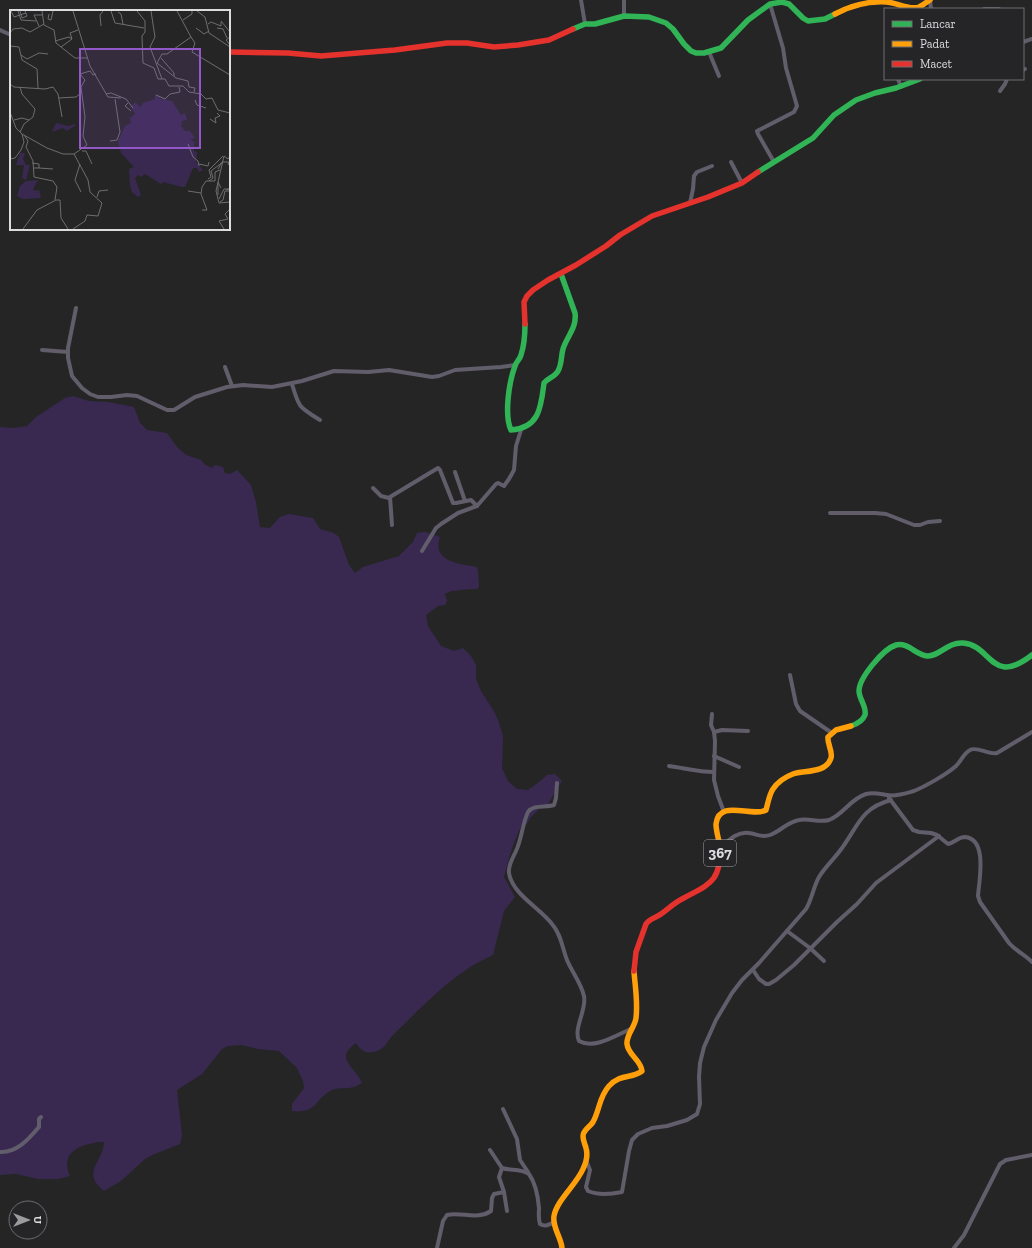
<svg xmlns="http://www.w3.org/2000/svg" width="1032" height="1248" font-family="'Zilla Slab',serif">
  <rect width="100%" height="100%" fill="#252526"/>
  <path fill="#392951" d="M 73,396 L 89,401 L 108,402 L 134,407 L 140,423 L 147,430 L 167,433 L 177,447 L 186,455 L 201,460 L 204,464 L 212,468 L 215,465 L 223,467 L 225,473 L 230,474 L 237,470 L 251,485 L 256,502 L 260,527 L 270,528 L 280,517 L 289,514 L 313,518 L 320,529 L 334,533 L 339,537 L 349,565 L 355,573 L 363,567 L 399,556 L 413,542 L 417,533 L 425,532 L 440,537 C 431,562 460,564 477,567 L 478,572 L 479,587 L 477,589 C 471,589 466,589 461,590 C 452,592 454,589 445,594 L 447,601 L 445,605 L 438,606 L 426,615 L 428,626 L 441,646 L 454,651 L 463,648 L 471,656 L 476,665 L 476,679 L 481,691 L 495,713 L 499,723 L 503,736 L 502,768 L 508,781 L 517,789 L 528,790 L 539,782 L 547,775 L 555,774 L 562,781 L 548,804 L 538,810 L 530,818 L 527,824 L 522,824 C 514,841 508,859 504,877 L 515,897 L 504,911 L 493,955 C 483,960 472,965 463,972 C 438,989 417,1012 395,1033 C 387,1040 386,1050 373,1052 C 365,1054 360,1049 356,1043 C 333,1059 356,1067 362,1083 C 359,1084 356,1087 354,1087 C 347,1089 339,1087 332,1090 C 314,1099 318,1114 292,1111 L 292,1104 L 304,1088 L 303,1081 L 297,1068 L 279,1051 L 258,1049 L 242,1045 L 228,1046 L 222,1049 L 202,1074 L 177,1090 L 182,1136 L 180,1144 L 152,1155 L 145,1159 L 121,1181 L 104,1191 C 80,1172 104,1161 104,1142 C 91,1142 68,1147 67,1163 C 67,1167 68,1172 70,1176 L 58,1179 L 38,1179 L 16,1174 L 0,1175 L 0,427 L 14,428 L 27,426 L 36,417 L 65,398 Z"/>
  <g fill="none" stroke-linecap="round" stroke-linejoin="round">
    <g stroke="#615d6a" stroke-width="4">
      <polyline points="581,0 585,24"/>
      <polyline points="624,0 624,16"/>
      <polyline points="930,0 931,9"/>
      <polyline points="770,4 783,48 786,68 797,106 794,112 757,131 758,134 774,162"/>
      <polyline points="984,9 999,9"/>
      <polyline points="0,30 11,35"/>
      <polyline points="1023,42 1032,39"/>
      <polyline points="709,52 719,76"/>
      <polyline points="1023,70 1025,69"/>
      <polyline points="898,79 901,87"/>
      <polyline points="1000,91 1005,84 1007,79"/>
      <polyline points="731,162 742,183"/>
      <polyline points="690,203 693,189 694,176 697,172 712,166"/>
      <polyline points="76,308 68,348 68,358 72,376 82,388 90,394 98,397 111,397 127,395 137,396 167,410 174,410 195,397 227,387 243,385 272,387 302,381 334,371 368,372 389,370 432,377 439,376 455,370 501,367 515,365"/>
      <polyline points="42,350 68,352"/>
      <polyline points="225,367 232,386"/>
      <path d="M 292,384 C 299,408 299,407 320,420"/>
      <polyline points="455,472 465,501"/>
      <polyline points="373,488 381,496 389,498"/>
      <polyline points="830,513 875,513 886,514 914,525 920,525 928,522 940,521"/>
      <polyline points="392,525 390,497 438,468 440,470 453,503 456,503 471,500 477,506"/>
      <polyline points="422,551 436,528 441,524 458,513 477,506 496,484 498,483 504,486 509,479 514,470 516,446 521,430"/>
      <polyline points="790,675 796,704 800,711 832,733"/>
      <polyline points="712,714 711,725 714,732 715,741 714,780 718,796 724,812"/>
      <polyline points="714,732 722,730 748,731"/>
      <polyline points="714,756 739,767"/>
      <path d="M 669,766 C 684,768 699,772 714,772"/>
      <path d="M 557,783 L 556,798 L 554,805 C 545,808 534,804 528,812 C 522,825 522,838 516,851 C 513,858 508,865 509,873 C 512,894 540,908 552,924 C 561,934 562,947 567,960 C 572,972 581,983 584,996 C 587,1010 573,1028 579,1041 C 595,1050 618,1034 633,1028"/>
      <path d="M 889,798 L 913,830 L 919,832 L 931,833 L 937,835 L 948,844 C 954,843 958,837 965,837 C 988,839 979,881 978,896 L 980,902 L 1009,943 C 1016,951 1025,955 1032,962"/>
      <path d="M 720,848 C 728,841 737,831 749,833 C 757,834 762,838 770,835 C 781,831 787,822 799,820 C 809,818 820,823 829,820 C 844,814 850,799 866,794 C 874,792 880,794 887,795 C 895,797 907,793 914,791 C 926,786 947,774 956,766 C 961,761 964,753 970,750 C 977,746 989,755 997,753 L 1032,732"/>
      <polyline points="787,931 810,948 824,961"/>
      <polyline points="753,970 759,979 766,984 769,984 776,980 794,965 837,922 857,904 876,883 939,836"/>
      <polyline points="503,1109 517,1139 520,1160 528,1172"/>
      <path d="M 490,1150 L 502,1168 C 511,1171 520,1168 529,1174 C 536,1184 538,1196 539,1208 C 539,1213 538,1218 540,1224 C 545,1227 549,1225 554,1222"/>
      <path d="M 0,1152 C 16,1153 28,1140 38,1128 L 39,1127 L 39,1119 L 41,1117"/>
      <path d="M 586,1160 L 590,1170 L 586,1187 L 588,1191 C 597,1195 612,1194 622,1192 L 629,1151 L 632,1140 L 638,1134 L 652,1128 L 667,1126 L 687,1120 L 697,1114 L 700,1104 L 699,1077 L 700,1063 L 704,1047 L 716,1020 L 732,993 L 742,980 L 759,963 L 806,909 C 812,899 813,888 819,877 C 825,867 835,858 842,848 C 858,826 861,808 891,800"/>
      <polyline points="502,1168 499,1177 504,1192 507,1211"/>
      <path d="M 437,1248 L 443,1221 L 447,1215 C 462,1212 478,1220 491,1211 L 492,1198 L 494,1194 L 504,1192"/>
      <polyline points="954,1248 964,1235 1000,1164 1006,1160 1032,1155"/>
    </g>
    <g stroke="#30b455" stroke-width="5.5">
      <polyline points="573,29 585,24 595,24 624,16 649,17 666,23 673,29 684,44 691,51 696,53 704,53 721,48 748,20 770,4 782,2 789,4 803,18 808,21 825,19 835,14"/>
      <polyline points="758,172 813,138 834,115 856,100 875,93 896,88 920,79"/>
      <path d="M 525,324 C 525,334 524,346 521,355 C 520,359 516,362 515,366 C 509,382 504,415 511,430 C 540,428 541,406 544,383 C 548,378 555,377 558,371 C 562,364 561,356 563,349 C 567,336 577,328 575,313 L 561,274"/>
      <path d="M 851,726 C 857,724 863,720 865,715 C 867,707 859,699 859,691 C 859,678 883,649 896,645 C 908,642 916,655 927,656 C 939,657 947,642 963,643 C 992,645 991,687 1032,655"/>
    </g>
    <g stroke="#ff9f0a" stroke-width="5.5">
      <path d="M 835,14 C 850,6 868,1 886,2 C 896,2 909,11 919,7 C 923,5 927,2 930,0"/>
      <path d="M 720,847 C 719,839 716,832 716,824 C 719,798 752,818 766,810 C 768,803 769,795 773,789 C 777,783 785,777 793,774 C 804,770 826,774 831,758 C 833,751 827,744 828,737 L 836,730 L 851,726"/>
      <path d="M 562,1248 C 561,1237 552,1227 554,1216 C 557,1200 576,1185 583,1169 C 586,1163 588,1155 586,1148 C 585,1144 583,1141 583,1136 C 583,1130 590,1127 593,1122 C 600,1109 599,1097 609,1086 C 621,1073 632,1079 642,1071 C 641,1060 628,1055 627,1044 C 626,1035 635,1027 636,1018 C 638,1002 635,986 634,971"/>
    </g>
    <g stroke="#e5322d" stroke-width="5.5">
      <polyline points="229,52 288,53 321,56 395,50 447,43 467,43 494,47 518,45 549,40 573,29"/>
      <polyline points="525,324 524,302 527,296 533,290 548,280 576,265 606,246 620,235 652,216 708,197 742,183 758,172"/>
      <path d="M 634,971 L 636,952 L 646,924 C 650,918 656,918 661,914 C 668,909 674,903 682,899 C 709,884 721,883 720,847"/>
    </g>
  </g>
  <g text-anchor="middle" stroke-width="3.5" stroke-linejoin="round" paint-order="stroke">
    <rect fill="#252427" stroke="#a5a4a7" stroke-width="1" x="704" y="840" width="32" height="26" rx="3"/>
    <g font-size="15" font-weight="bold" fill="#dcdbde">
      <text x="720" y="858">367</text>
    </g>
  </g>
  <g transform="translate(10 10)">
    <rect width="220" height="220" fill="#252526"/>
    <path d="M 145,84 L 151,89 L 162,91 L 171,105 L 175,103 L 177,110 L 172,111 L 171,116 L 175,121 L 180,121 L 185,128 L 180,129 L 184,132 L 184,141 L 187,142 L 186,152 L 193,160 L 189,162 L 187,158 L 183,158 L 175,177 L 172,177 L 153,172 L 151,174 L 135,164 L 131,167 L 128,165 L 125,168 L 131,185 L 128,187 L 122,182 L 120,175 L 119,159 L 124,157 L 111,143 L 108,131 L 115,116 L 121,113 L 120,108 L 125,104 L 121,97 L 125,92 L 130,97 L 133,93 L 145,89 ZM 46,113 L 58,116 L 65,114 L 65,116 L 57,121 L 53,118 L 42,122 ZM 10,143 L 15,143 L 13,149 L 16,155 L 20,155 L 16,170 L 12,168 L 14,155 L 6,155 ZM 28,170 L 23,179 L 25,181 L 29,180 L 31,188 L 13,189 L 7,186 L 10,176 L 16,171 Z" fill="#392951"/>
    <path fill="none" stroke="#6e6e70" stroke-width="1" d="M 1,1 L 4,7 L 16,3M 8,1 L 11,10 L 26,11M 10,1 L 12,8 L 17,6 L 15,1M 32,1 L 34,15 L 44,20 L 46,33 L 65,48 L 77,48M 63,1 L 80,56 L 98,87 L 111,88M 101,1 L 105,13 L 134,18M 127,1 L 135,11 L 135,22 L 132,26 L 133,53 L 144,58 L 148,69 L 155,69 L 159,76 L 173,76 L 179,82 L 191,84 L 196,89 L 202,88 L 208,100 L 220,103M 141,1 L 145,27 L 140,37 L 152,69M 187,1 L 195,7 L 199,23 L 220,37M 108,2 L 111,4 L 113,14M 39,4 L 38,9 L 41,10 L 43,1M 173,10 L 182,4 L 182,1M 211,11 L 220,22 L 220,27 L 216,30 L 220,35M 198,14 L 201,12 L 211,16 L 211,12M 29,16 L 24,5 L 32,5M 91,16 L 90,5 L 93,1M 186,18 L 194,24 L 199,21M 207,18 L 213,19 L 217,28M 0,23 L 3,19 L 12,18 L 20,22 L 34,14M 181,27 L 185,33 L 182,42 L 220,65M 62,29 L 60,23 L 68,20M 45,31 L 59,27 L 62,29M 0,36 L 9,37 L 12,50 L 27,59 L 28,78M 51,37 L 62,29M 11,45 L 17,49 L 29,43 L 38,44M 151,48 L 164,63 L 164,66M 70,49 L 70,64M 147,53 L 152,44 L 157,44 L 181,27 L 167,1M 147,53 L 166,68 L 178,71 L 179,77 L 185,78 L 184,82M 70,64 L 80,61 L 83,65 L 86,64M 0,74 L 4,77 L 35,79 L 43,77 L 48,84 L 52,107M 96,84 L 101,83 L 116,89 L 123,98M 146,85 L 155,89 L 160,84 L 170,82 L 169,77M 49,88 L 66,87 L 72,82M 185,90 L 187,95 L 196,98M 118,93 L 115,96 L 121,101M 0,102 L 6,118 L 12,124 L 37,138 L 53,144 L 64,144 L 78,170 L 80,182 L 92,193 L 88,206 L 77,205 L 75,211 L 63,219M 200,109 L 206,113 L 205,108 L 210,106 L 207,103M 4,110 L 12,108 L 19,110M 10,122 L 14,114 L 23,107 L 25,99 L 12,84 L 10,77M 14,125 L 18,131 L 16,137 L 23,151 L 24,167 L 43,171 L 47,177 L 45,190M 100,131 L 107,130 L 110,122 L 105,89M 178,134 L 183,147 L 188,151 L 189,156M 72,141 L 76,141 L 82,154M 64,144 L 77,135 L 73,126 L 75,107 L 71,77 L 75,70 L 70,64M 220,146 L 218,149 L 214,146 L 206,181 L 209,193 L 220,192M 0,149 L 5,148 L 11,140 L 14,132 L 12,124M 22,153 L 29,154 L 29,158 L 24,158M 70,154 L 65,170 L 71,182M 189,154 L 198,156 L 199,152M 29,158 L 43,159M 208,159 L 212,152 L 219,152 L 218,155M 198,169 L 201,167 L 199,160 L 213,146M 199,171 L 203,168 L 201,161 L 213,152M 178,181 L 191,183M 208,185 L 208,172 L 211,178M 87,187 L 89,181 L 98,180M 209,189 L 214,179 L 219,179 L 216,180M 210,192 L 213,190 L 215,181 L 220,181M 192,200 L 197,200 L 191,184 L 192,177 L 196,171 L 205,171 L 205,162 L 210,160M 13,219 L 27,200 L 46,190 L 50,190 L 51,208 L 58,219M 214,219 L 209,211 L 218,209 L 215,204 L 220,199"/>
    <path fill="#9358c7" fill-opacity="0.15" stroke="#9358c7" stroke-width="2" d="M 70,39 L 190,39 L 190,138 L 70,138 Z"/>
    <rect width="220" height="220" fill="none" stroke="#dcdbde" stroke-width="2"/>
  </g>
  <rect x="884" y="8" width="140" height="72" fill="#252427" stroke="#6e6d70"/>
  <rect x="892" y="21" width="20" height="6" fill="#30b455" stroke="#6e6d70"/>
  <text x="920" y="28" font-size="12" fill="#dcdbde">Lancar</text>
  <rect x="892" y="41" width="20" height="6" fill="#ff9f0a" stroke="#6e6d70"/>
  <text x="920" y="48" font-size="12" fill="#dcdbde">Padat</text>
  <rect x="892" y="61" width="20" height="6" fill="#e5322d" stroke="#6e6d70"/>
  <text x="920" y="68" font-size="12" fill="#dcdbde">Macet</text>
  <g transform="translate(28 1220) rotate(90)"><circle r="19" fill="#252427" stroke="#6e6d70"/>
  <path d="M0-3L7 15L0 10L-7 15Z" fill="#9c9b9e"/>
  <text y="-6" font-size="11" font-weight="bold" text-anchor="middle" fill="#dcdbde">U</text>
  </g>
</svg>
